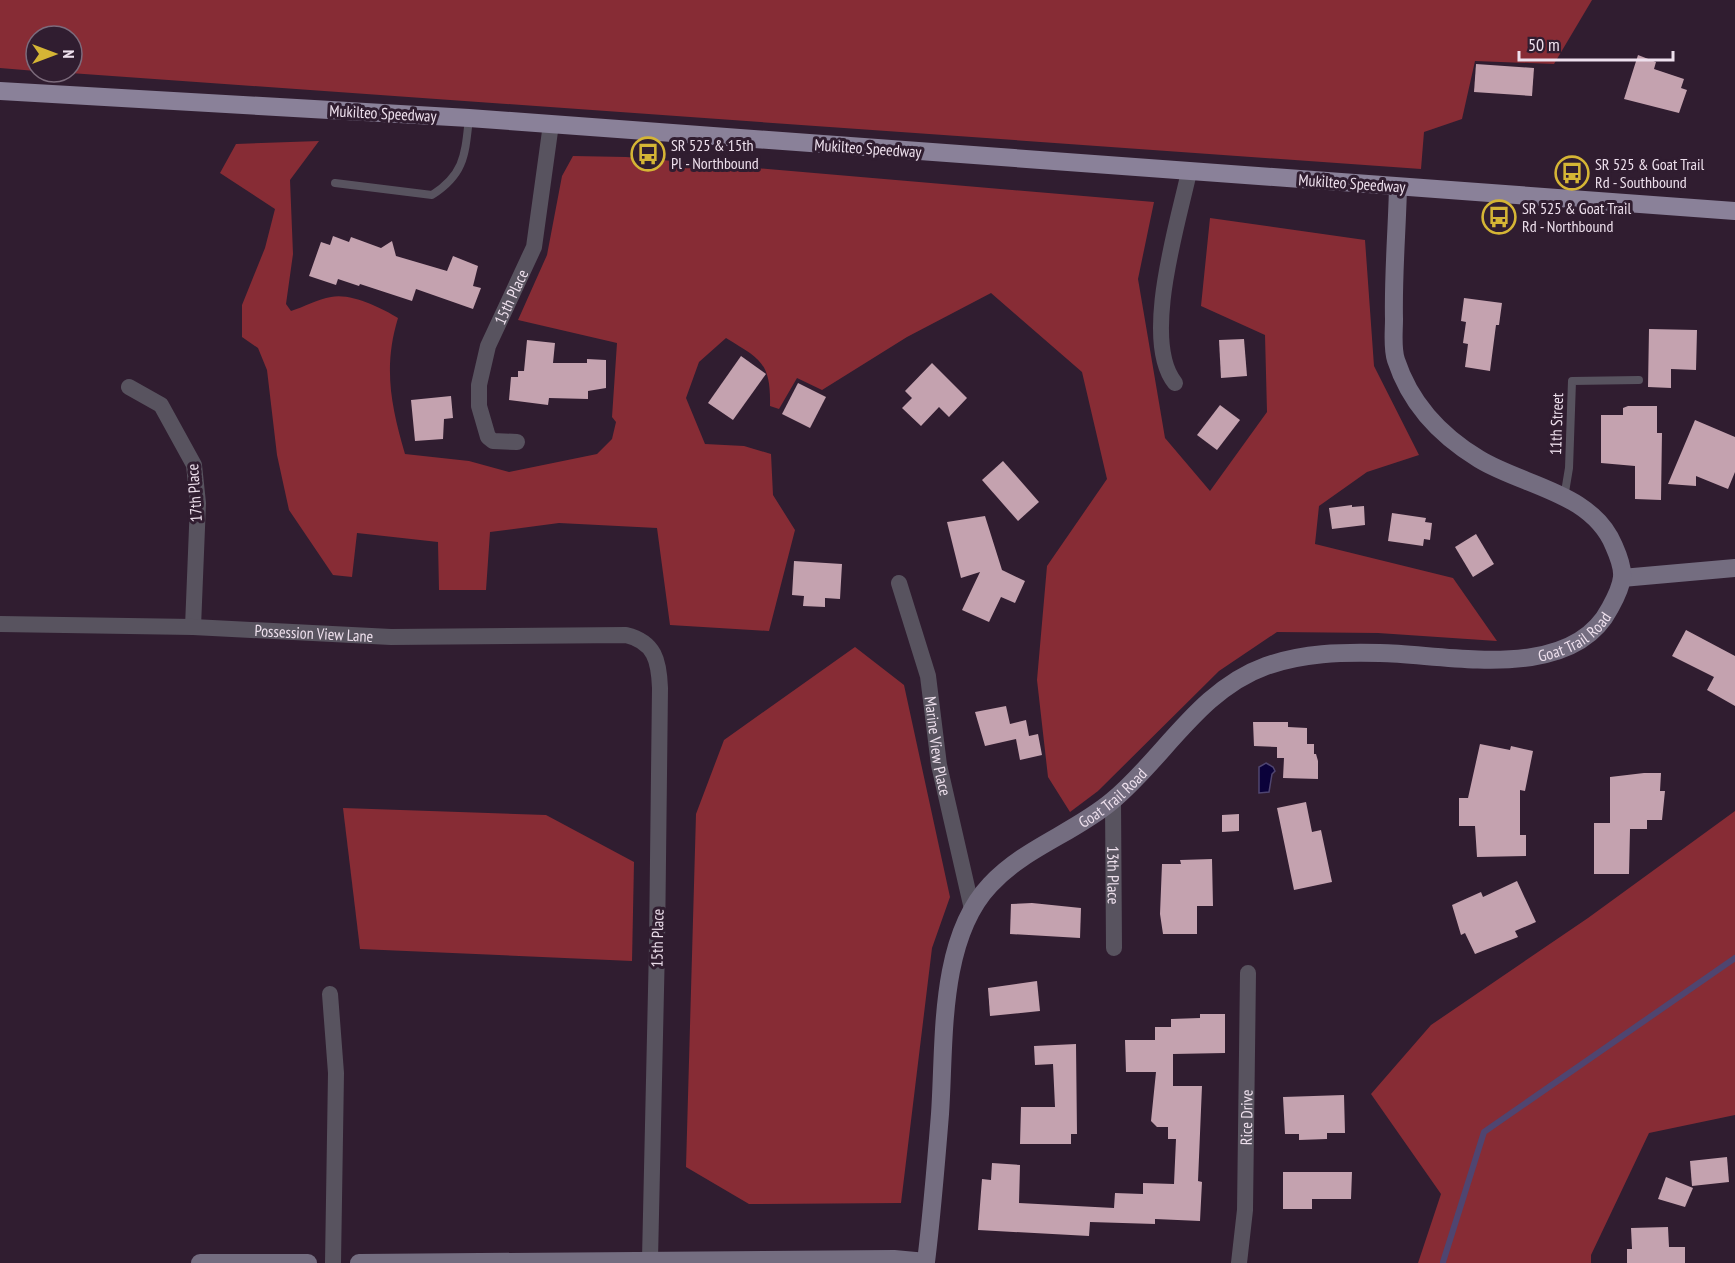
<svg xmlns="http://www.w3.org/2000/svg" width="1735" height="1263" font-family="'PT Sans Narrow',sans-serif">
  <rect width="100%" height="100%" fill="#301d30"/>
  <g fill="#872c35">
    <polygon points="0,0 1592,0 1554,64 1475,61 1462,119 1424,132 1421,169 56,72 72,72 72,36 36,36 36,71 0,68"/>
    <path d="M 319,141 L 290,180 L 293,254 L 286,304 L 291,311 C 304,307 318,299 331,297 C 352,293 381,308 398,318 C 383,367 391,406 405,454 L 469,461 L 509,472 L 597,454 L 612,439 L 616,422 L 612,417 L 617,343 L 518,320 L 547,255 L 562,176 L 573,156 L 626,157 L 1154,202 L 1138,279 L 1165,438 L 1210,491 L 1267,412 L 1265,335 L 1201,306 L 1210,218 L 1365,240 L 1374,366 L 1419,455 L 1367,472 L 1319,506 L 1315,544 L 1453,578 L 1497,641 L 1378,633 L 1277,632 L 1219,671 L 1098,791 L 1070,812 L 1048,777 L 1037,680 L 1047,566 L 1107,479 L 1082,372 L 991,293 L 907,337 L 822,390 L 797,378 L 779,409 L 770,406 C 771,362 760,359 726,338 L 699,362 L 686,398 L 705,444 L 744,446 L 771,454 L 773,495 L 795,530 L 769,631 L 670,625 L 657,528 L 559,523 L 490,532 L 486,590 L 439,590 L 438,542 L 357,533 L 352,577 L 333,575 L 289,510 L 277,455 L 267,370 L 258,348 L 242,337 L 242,305 L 265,248 L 275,209 L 220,173 L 236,144 Z"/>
    <polygon points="855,647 904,685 950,897 932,948 901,1203 749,1204 686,1167 696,814 724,740"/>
    <polygon points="343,808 546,815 634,862 632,961 360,949"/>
    <polygon points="1735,811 1735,1115 1649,1133 1591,1255 1591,1263 1418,1263 1441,1194 1371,1094 1431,1025 1588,918"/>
  </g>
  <polygon fill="#0b023a" stroke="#4f4570" stroke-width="1.5" points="1266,763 1273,767 1275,771 1272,774 1269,792 1259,793 1259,767"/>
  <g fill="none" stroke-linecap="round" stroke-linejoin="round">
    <polyline stroke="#4f4570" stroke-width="6" points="1443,1262 1484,1132 1735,958"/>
  </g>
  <g fill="#c4a2af">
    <polygon points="1638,55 1656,62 1654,69 1684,79 1681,88 1687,90 1679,113 1624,99"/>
    <polygon points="1476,64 1534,68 1532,96 1474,92"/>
    <polygon points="333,236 349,242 351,237 381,248 392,241 396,256 447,271 453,256 478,266 473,286 481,288 473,309 416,289 412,301 360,284 359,286 338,279 336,285 309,276 321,242 330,245"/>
    <polygon points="1464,298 1502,303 1499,325 1496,325 1490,371 1465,367 1468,344 1463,343 1466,322 1461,321"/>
    <polygon points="1649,329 1697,330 1696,370 1671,369 1671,388 1648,387"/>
    <polygon points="1244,339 1247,376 1221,378 1219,340"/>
    <polygon points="527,340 555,343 553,363 587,363 587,359 606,360 606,388 588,391 588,399 549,398 548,405 509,400 511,377 518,377 518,371 524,371"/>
    <polygon points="741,356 766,374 733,420 708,403"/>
    <polygon points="932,363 967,398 949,417 939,407 921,426 902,408 912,398 905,391"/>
    <polygon points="798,383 826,397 810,428 782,414"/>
    <polygon points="451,396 453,418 444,419 443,439 415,441 411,400"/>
    <polygon points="1220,405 1240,420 1217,450 1197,435"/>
    <polygon points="1628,406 1657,406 1657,433 1662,433 1661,500 1635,499 1635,466 1601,463 1601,415 1623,415 1623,408"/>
    <polygon points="1695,420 1735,437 1735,472 1728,489 1696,476 1696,486 1668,484"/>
    <polygon points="1003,461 1039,502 1018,521 982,480"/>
    <polygon points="1352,505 1352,507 1364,506 1365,525 1332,529 1329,508"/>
    <polygon points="1392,513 1426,518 1425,522 1432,523 1430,540 1424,539 1423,546 1388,541"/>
    <polygon points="985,516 1002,570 1025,581 1015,603 1001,597 989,622 962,610 980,572 961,578 947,522"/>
    <polygon points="1476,534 1494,564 1473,577 1455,547"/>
    <polygon points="794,561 842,564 840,599 825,598 825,607 803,606 804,596 792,595"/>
    <polygon points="1686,630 1735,656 1735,706 1707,690 1714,677 1672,656"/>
    <polygon points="1006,706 1010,724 1026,720 1029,736 1038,734 1042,755 1020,760 1016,739 985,746 975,712"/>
    <polygon points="1253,722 1288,722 1288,727 1307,728 1307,744 1314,744 1314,754 1316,754 1318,761 1318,779 1283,778 1284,758 1277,758 1277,747 1254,746"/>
    <polygon points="1480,744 1510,750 1511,746 1533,751 1525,791 1520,790 1520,835 1526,835 1526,856 1477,857 1475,826 1459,826 1459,798 1468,798"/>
    <polygon points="1644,773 1661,773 1660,791 1665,791 1662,820 1647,820 1647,829 1630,829 1629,874 1594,874 1594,823 1610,823 1610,777"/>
    <polygon points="1306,802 1312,832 1321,830 1332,882 1294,890 1277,808"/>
    <polygon points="1239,814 1239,831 1222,832 1222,815"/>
    <polygon points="1212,859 1213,906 1197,906 1197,934 1163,934 1160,914 1162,864 1181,864 1180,860"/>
    <polygon points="1517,881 1536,922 1515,931 1518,937 1475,954 1465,933 1461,935 1452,905 1481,892 1483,897"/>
    <polygon points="1032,903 1081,908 1080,938 1010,934 1011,904"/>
    <polygon points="1037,981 1040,1011 990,1016 988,988"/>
    <polygon points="1200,1014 1225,1014 1225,1053 1173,1054 1173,1086 1202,1086 1198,1181 1202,1182 1200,1221 1155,1219 1155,1224 1090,1222 1089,1236 978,1230 982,1179 991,1180 992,1163 1020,1165 1019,1203 1114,1208 1115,1193 1143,1194 1143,1183 1174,1184 1176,1139 1168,1139 1168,1127 1157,1127 1151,1121 1156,1072 1126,1072 1125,1040 1155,1040 1155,1027 1171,1027 1171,1019 1200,1018"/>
    <polygon points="1076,1044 1077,1134 1071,1134 1071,1144 1020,1144 1021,1107 1055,1107 1053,1064 1035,1065 1034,1046"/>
    <polygon points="1344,1095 1345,1133 1327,1133 1327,1139 1299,1140 1299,1134 1285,1134 1283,1097"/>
    <polygon points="1727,1157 1729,1182 1692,1186 1690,1161"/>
    <polygon points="1283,1172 1352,1172 1351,1199 1312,1199 1312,1209 1283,1209"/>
    <polygon points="1666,1177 1693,1188 1685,1207 1658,1199"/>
    <polygon points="1668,1227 1669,1247 1685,1247 1685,1263 1627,1263 1627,1249 1632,1249 1631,1228"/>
  </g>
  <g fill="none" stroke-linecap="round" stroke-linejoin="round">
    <g stroke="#58535f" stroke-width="8">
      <path d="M 335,183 L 432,195 C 465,174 465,154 469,118"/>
      <polyline points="1564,498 1569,468 1572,381 1639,380"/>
    </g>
    <g stroke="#58535f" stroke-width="16">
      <path d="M 1175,383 C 1141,341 1178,223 1189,172"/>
      <polyline points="129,387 161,405 194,465 198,503 193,627"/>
      <path id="s1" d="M 517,442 L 493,441 L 488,437 L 479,406 L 479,385 L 488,346 L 534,247 L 551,124"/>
      <path id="s2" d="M 899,583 L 928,676 L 939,765 L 972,909"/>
      <path id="s3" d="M 0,624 L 193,627 L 391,637 L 626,635 C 655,642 659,661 660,688 L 657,946 L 650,1259"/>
      <path id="s4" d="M 1113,801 L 1114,948"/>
      <polyline points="330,994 336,1073 333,1263"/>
      <path id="s5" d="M 1239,1263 L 1245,1210 L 1248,973"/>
    </g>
    <g stroke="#746d80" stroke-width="18">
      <polyline points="1622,578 1735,568"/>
      <polyline points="200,1263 308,1263"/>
      <path id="s6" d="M 359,1263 L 894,1259 L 926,1262 C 932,1213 936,1164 940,1114 C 945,1043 938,940 990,885 C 1024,848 1074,833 1112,801 C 1164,758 1199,690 1266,666 C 1303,653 1341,652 1380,653 C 1447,654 1571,684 1610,608 C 1615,599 1621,588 1622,577 C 1623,567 1618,555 1614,546 C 1592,492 1523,486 1479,459 C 1441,436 1410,403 1396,360 C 1392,348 1394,332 1394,319 C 1393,275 1397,231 1398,187"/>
    </g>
    <polyline stroke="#8a8199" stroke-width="18" points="0,91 469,118 1735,211"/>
  </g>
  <defs>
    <symbol id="bus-ring" viewBox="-11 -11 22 22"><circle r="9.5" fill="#301d30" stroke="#d5b535" stroke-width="1.5"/><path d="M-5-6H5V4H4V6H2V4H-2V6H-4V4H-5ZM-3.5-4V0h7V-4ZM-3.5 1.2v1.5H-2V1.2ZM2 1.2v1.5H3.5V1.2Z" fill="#d5b535"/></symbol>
  </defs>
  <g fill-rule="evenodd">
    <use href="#bus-ring" x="629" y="135" width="38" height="38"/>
    <use href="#bus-ring" x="1553" y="154" width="38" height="38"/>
    <use href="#bus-ring" x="1480" y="198" width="38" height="38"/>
  </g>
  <g text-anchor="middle" stroke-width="6" stroke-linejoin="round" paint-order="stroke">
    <g font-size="16" fill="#eee0ed" stroke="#301d30">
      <text transform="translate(383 113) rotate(3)" y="6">Mukilteo Speedway</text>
      <text transform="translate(868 148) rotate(4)" y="6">Mukilteo Speedway</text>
      <text transform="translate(1352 183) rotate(4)" y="6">Mukilteo Speedway</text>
      <text dy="6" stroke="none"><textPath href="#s1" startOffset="178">15th Place</textPath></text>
      <text transform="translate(1556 424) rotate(-88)" y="6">11th Street</text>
      <text transform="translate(194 493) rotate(-94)" y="6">17th Place</text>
      <text dy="6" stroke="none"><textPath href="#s6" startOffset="1626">Goat Trail Road</textPath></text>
      <text dy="6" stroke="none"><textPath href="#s3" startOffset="314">Possession View Lane</textPath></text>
      <text dy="6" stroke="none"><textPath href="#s2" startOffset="168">Marine View Place</textPath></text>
      <text dy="6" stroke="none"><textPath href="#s6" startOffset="1106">Goat Trail Road</textPath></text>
      <text dy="6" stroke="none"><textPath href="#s4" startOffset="74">13th Place</textPath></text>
      <text transform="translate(657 938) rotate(-89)" y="6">15th Place</text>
      <text dy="6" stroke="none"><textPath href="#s5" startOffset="146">Rice Drive</textPath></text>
    </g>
    <g font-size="16" fill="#eee0ed" stroke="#301d30" text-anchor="start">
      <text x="671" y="151">SR 525 &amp; 15th<tspan x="671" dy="18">Pl - Northbound</tspan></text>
      <text x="1595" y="170">SR 525 &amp; Goat Trail<tspan x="1595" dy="18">Rd - Southbound</tspan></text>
      <text x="1522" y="214">SR 525 &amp; Goat Trail<tspan x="1522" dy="18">Rd - Northbound</tspan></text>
    </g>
  </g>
  <g transform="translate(54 54) rotate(90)"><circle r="28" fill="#301d30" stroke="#7c6b7c" stroke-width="1.5"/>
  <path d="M0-4.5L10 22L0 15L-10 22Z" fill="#d5b535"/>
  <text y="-9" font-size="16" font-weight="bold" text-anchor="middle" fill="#eee0ed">N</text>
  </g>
  <path d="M1519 51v9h154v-9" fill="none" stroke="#eee0ed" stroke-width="3"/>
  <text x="1528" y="51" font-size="18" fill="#eee0ed" stroke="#301d30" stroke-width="4.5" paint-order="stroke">50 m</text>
</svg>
